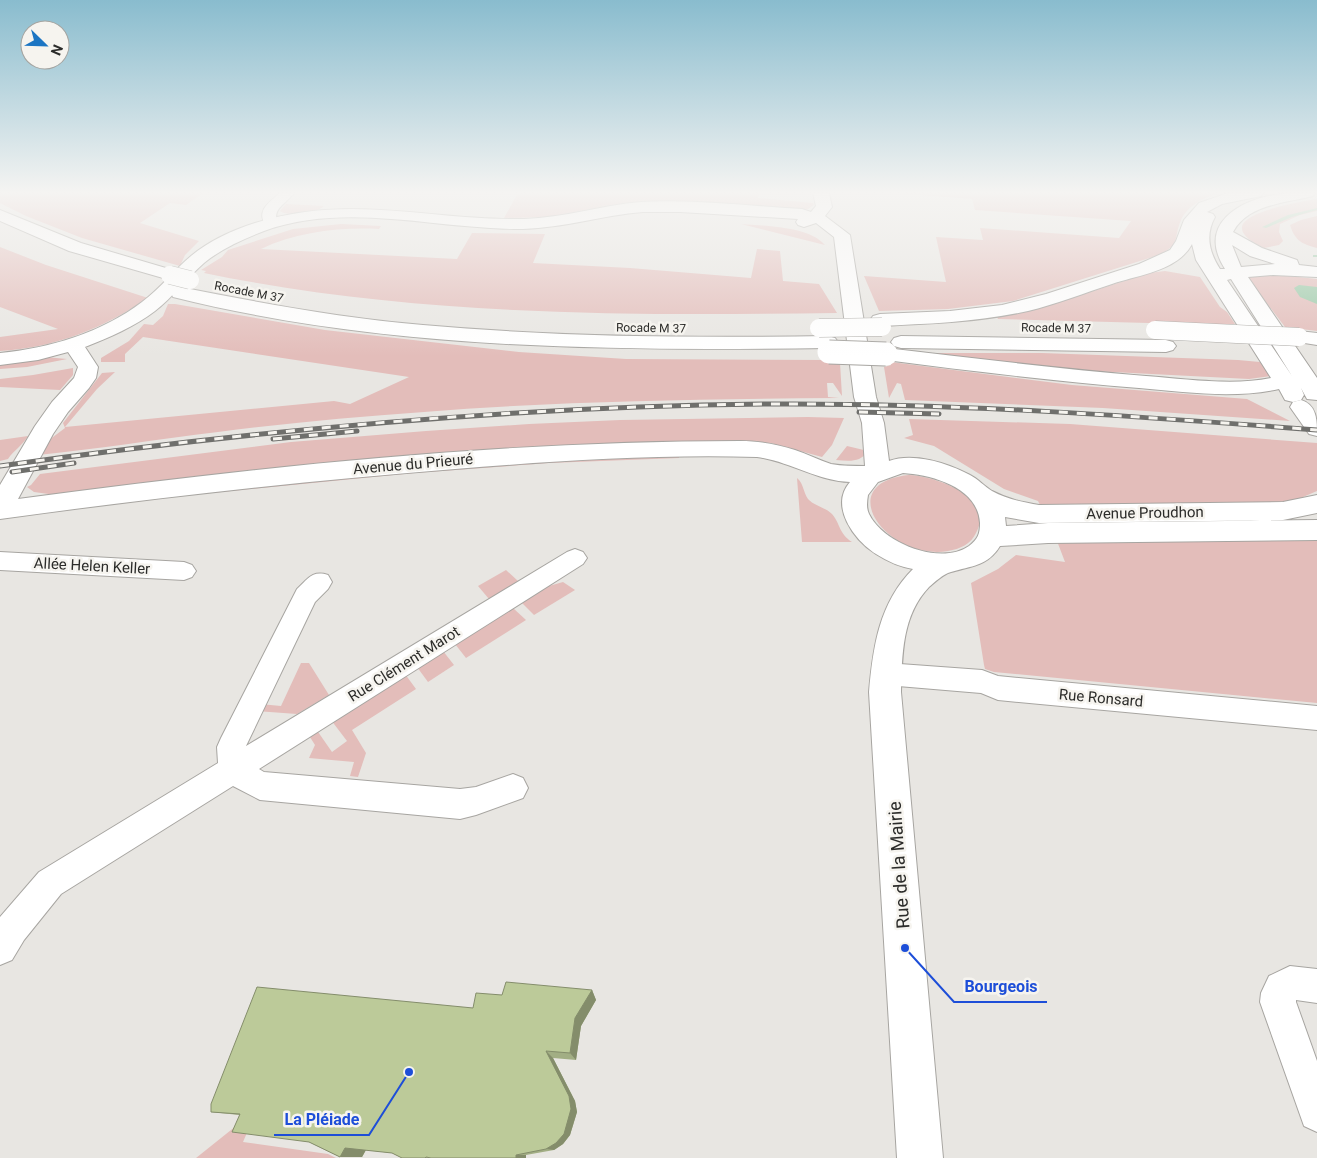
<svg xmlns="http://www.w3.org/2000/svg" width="1317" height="1158" font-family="Roboto,sans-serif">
  <rect width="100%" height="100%" fill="#e8e6e2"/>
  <g fill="#e3bdba">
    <polygon points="0,193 203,193 186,205 170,203 140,223 199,241 185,255 180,266 82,238 26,216 0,203"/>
    <polygon points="518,193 759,193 758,198 813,203 814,205 808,209 799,210 639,202 610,205 551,217 504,218"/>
    <path d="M 896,193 L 1219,193 C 1205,197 1187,206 1181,220 C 1173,239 1181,244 1159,255 L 1013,301 L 948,309 L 879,311 L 864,276 L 946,282 L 936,237 L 983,240 L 980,228 L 1119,238 L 1131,221 L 975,210 L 972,199 Z"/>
    <path d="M 1317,199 L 1317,211 L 1300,215 L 1280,224 L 1279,232 L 1283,241 L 1279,245 L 1264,248 C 1257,244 1241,237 1242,227 C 1244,211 1304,201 1317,199 Z"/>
    <path d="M 286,204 L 324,206 C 317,213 287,217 280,211 Z"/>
    <path d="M 1317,216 L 1317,248 C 1302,244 1295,241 1290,225 L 1301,220 Z"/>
    <path d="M 341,224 L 381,226 L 379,229 C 341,227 296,232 261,249 L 457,259 L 472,233 L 545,234 L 533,263 L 630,268 L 751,278 L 757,249 L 780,251 L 783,281 L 819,284 L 837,313 C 625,316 412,316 204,273 L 206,271 L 201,270 L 222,257 L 228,250 L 293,229 Z"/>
    <path d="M 741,224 C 765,226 809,226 825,245 Z"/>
    <path d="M 0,247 L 46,265 L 148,298 C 104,328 54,348 0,351 L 0,337 L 58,329 L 0,307 Z"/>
    <polygon points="1165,271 1200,277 1220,307 1227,312 1235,324 1225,325 998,319 997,317 1068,299 1149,273"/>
    <polygon points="1261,273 1317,279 1317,331 1285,327 1247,277"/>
    <path d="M 168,304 L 175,304 L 325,330 L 519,352 L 626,359 L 828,360 L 840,363 L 842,396 L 833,383 L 827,383 L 828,397 L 839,398 C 700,399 562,401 424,412 C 355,417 286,423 218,432 C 158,439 99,449 38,455 L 49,440 L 65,428 L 63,423 L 102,373 L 115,372 L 97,389 L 65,427 L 334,401 L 350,404 L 409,377 L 143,337 L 125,354 L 125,362 L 101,362 L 101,358 L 129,341 L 144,324 L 153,325 L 163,316 Z"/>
    <polygon points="915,353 1042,353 1238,360 1260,362 1271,376 1249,379 1035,368"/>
    <polygon points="45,357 67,359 27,367 0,369 0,364"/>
    <polygon points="891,362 1072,385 1247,399 1290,421 1103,408 905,400 901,384 897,383 889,398 884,367 891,365"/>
    <polygon points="73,368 73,375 60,390 0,387 0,379 33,375"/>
    <polygon points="808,417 844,418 832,445 822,457 771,443 704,442 56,495 34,492 27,487 31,485 40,474 291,442 426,431 529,424 620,420"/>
    <polygon points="909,419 1070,424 1317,443 1317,491 1296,500 1278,502 1040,505 1038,501 1004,489 934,446 904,438 913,435"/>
    <path d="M 28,436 C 22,446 14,450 8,459 L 0,461 L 0,440 Z"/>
    <path d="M 847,446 L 868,451 C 860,463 849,461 836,460 Z"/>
    <polygon points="679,455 679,458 549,463 414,473 201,494 202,491 495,464"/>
    <path d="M 909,475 C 935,476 996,497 976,533 C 971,544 960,549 948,551 C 887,561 830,483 909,475 Z"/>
    <path d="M 797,478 C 804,484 803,492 808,499 C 814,506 825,507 832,514 C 840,523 839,534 852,542 L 802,542 Z"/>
    <polygon points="1317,537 1317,703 994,672 985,669 984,665 971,583 998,569 1016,555 1065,562 1057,541"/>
    <polygon points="506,570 518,581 489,599 478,586"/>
    <polygon points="563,582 575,590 534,615 522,603 549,586"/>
    <polygon points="513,608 526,620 466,658 455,644"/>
    <polygon points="443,651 454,665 428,682 417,667"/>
    <polygon points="301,663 309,663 329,695 297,714 256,711 260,704 281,706"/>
    <polygon points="405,674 416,689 352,730 366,753 358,777 350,776 354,762 309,758 315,745 308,734 316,729 332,752 347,741 331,720"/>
    <polygon points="241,1122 249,1128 243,1142 328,1154 336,1158 196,1158"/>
  </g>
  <polygon fill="#9ac9a7" points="1299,285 1317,287 1317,304 1300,297 1294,288"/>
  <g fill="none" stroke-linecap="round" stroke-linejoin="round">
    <g fill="#9ac9a7" fill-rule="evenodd">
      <polygon points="1317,208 1317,210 1292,217 1266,228 1262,227 1288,215"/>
      <rect x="1313" y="255" width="4" height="2"/>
    </g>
    <defs>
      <g id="minor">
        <path d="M 280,193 L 294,193 C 286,204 271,209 278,223 L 276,226 L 266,226 C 256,211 268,203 280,193 Z"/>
        <path d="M 575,549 L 583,552 L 587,558 L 583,564 L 259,769 L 264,772 L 460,789 L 476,787 L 513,774 L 523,778 L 528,788 L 523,798 L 476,815 L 460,819 L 260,800 L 233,786 L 61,894 L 24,940 L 12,960 L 0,965 L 0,917 L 39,872 L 218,763 L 217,747 L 221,738 L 297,589 C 308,579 312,570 328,575 L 332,582 L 328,589 L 315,602 L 246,746 L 567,552 Z"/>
        <polygon points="0,552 184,562 192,565 196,571 192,577 184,580 0,570"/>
        <polygon points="886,663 982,670 998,676 1317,706 1317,730 998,700 981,693 886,685 877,682 873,674 877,666"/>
        <polygon points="1290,966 1317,969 1317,1003 1296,1000 1296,1002 1317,1061 1317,1132 1304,1126 1260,1002 1261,993 1269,976"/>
      </g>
      <g id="tertiary">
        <path d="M 813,193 L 829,193 L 832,207 L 825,216 L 850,235 L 876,397 L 884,423 L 889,461 C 913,452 948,463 970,475 C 978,479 984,486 992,491 C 1007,499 1022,502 1039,505 L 1283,502 L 1317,495 L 1317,513 L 1283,520 L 1039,523 L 1005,517 L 1006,526 L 1048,523 L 1317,520 L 1317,540 L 1048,543 L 1000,546 C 988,566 971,566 951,572 C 943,574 935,582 929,587 C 902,615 902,655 901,692 L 943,1158 L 897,1158 L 869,692 C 873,647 879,603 913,569 C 900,567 887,561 876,554 C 854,540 829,506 850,482 C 817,481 789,461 757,457 C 657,454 555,461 455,469 C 303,481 151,498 0,519 L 0,485 L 35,426 L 52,402 L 74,378 L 78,367 L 68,352 L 38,360 L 0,365 L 0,353 C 50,348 101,333 142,302 C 160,289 174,270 191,256 C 209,241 233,230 255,223 C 352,193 429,221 524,219 C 564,218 602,205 641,202 C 694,199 749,206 802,209 L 811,212 L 816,206 ZM 643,212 L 680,212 L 798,219 L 796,222 L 798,225 L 804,227 L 816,223 L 834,237 L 854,397 L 862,423 L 865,466 C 854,466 842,466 831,464 C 819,460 807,454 795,450 C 777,444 759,441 740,441 C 499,441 257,467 18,499 L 53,434 L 68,412 L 89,388 L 96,378 L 98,367 L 85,347 C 110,337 134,327 155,311 C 173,297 187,278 204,263 C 221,249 243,239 264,231 C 348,201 437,230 523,229 C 564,228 603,215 643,212 ZM 903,473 C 932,475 978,487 980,523 C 980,534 978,539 969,546 C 940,566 883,543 869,514 C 866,508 867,501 868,495 L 878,482 Z"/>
        <path d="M 1301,400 C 1317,405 1317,420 1317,436 L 1309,434 L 1290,407 L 1293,402 Z"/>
      </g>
      <g id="trunk">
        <path d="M 1228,193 L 1263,193 L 1261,196 L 1222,204 L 1207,212 L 1213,214 L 1215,217 C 1205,235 1209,252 1220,269 L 1225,269 C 1196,224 1240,199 1280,194 C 1292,192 1304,193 1315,193 L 1313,196 C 1286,203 1248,204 1233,232 L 1262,248 L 1297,260 L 1299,265 L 1317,267 L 1317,277 L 1273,275 L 1248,277 L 1317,378 L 1317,400 L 1307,399 L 1301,388 L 1304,395 L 1301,400 L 1293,402 L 1285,400 L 1279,389 C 1233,399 1185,392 1139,388 C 1054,381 970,371 886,360 L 879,358 L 876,354 L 879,350 L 886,348 C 973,358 1059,369 1146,376 C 1186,379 1233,386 1271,378 L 1196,260 L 1192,244 C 1178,271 1138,275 1112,284 C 1084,293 1057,304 1028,311 C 979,322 930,324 880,326 L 873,324 L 870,320 L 873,316 L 880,314 L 950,311 L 1002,305 L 1046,294 L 1139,264 L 1170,250 L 1176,241 L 1184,220 L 1199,203 ZM 1232,245 L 1250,256 L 1275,264 L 1241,267 ZM 1231,279 L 1292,376 L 1227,280 Z"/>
        <polygon points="0,210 81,243 176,271 179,275 176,279 170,280 69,251 0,221"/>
        <path d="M 180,287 C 261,303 341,318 423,325 C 558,337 693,338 828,336 L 835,338 L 838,342 L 835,346 L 828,348 C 611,351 385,350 173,297 L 171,293 L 173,289 Z"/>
        <polygon points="1299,331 1317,333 1317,345 1292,341 1289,337 1292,333"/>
        <polygon points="901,336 1166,340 1173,342 1176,346 1173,350 1166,352 901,348 894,346 891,342 894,338"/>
      </g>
    </defs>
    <use href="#minor" stroke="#a7a5a1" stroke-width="2"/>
    <use href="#tertiary" stroke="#a7a5a1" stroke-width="2"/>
    <use href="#trunk" stroke="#a7a5a1" stroke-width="2"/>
    <use href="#minor" fill="#fff" fill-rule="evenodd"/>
    <use href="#tertiary" fill="#fff" fill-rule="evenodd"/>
    <use href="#trunk" fill="#fff" fill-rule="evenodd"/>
    <defs>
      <g id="rail">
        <polyline points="859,412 939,414"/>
        <polyline points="273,439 357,431"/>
        <path d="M 0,466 C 257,430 514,406 774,404 C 955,403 1136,416 1317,430"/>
        <polyline points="12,472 74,463"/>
      </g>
    </defs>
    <use href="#rail" stroke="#6f6f6c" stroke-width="5"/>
    <use href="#rail" stroke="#f6f4ef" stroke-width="3" stroke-dasharray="9" stroke-linecap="butt"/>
    <defs>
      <g id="trunk-bridge-far1">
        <polyline points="170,275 190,280"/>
        <polyline points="819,328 882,327"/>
        <polyline points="1155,330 1299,337"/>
      </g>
      <polyline id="trunk-bridge" points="829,352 886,354"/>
    </defs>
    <use href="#trunk-bridge-far1" stroke="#a7a5a1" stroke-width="19" stroke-linecap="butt"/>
    <use href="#trunk-bridge" stroke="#a7a5a1" stroke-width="25" stroke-linecap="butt"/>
    <use href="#trunk-bridge-far1" stroke="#fff" stroke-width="18"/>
    <use href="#trunk-bridge" stroke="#fff" stroke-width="23"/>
  </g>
  <polygon fill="#a2ae84" points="592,990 596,1000 581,1026 576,1060 553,1058 575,1101 577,1112 570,1135 563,1144 554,1150 526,1155 526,1158 402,1158 392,1153 366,1150 362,1157 340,1157 309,1142 239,1115 211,1112 473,1008 502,995"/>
  <g fill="#848d6b">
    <polygon points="592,990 596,1000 581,1026 576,1060 570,1053 575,1018"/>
    <polygon points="546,1051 553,1058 575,1101 577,1112 570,1135 563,1144 554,1150 546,1149"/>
    <polygon points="345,1148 367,1148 362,1157 340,1157"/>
    <rect x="516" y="1155" width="10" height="3"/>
  </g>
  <polygon fill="#bcca99" stroke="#848d6b" points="506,982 592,990 575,1018 570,1053 546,1051 569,1096 571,1109 564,1134 556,1143 546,1149 516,1155 516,1158 431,1158 426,1157 425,1158 402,1158 392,1153 345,1148 340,1157 309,1142 232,1132 240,1114 211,1112 211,1104 257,987 473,1008 476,993 502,995"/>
  <linearGradient id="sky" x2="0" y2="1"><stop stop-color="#89bcce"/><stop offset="0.54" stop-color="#f5f4f2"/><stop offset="1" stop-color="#f5f4f2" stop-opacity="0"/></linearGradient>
  <rect width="1317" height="356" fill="url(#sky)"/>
  <g text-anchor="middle" stroke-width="5" stroke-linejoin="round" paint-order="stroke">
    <g font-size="12" fill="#2c2c2a" stroke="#f6f4ef">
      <text transform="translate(249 292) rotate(11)" y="4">Rocade M 37</text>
      <text transform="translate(651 328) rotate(1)" y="4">Rocade M 37</text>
      <text transform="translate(1056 328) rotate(1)" y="4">Rocade M 37</text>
    </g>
    <g font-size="15" fill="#2c2c2a" stroke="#f6f4ef">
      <text transform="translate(413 464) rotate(-5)" y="5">Avenue du Prieuré</text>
      <text transform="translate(1145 513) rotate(-1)" y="5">Avenue Proudhon</text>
      <text transform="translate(92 566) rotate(3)" y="5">Allée Helen Keller</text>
      <text transform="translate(404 664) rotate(-32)" y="5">Rue Clément Marot</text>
      <text transform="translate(1101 698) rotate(5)" y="5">Rue Ronsard</text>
    </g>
    <g font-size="18" fill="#2c2c2a" stroke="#f6f4ef">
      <text transform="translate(899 865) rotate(-94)" y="6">Rue de la Mairie</text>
    </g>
  </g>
  <path fill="none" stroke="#1d4ed8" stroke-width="2" d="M905 948L954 1002H1047M409 1072L369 1135H274"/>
  <g fill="#1d4ed8" stroke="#f6f4ef" stroke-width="2">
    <circle cx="905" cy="948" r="5"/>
    <circle cx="409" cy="1072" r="5"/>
  </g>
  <g font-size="16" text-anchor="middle" font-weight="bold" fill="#1d4ed8" stroke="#f6f4ef" stroke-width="5" stroke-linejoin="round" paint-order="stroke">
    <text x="1001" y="992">Bourgeois</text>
    <text x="322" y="1125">La Pléiade</text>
  </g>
  <g transform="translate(45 45) rotate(113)"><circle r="24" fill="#f6f4ef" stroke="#a5a4a0"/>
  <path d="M0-4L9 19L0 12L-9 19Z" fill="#1c75c3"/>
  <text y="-8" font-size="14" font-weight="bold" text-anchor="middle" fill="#2c2c2a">N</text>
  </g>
</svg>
